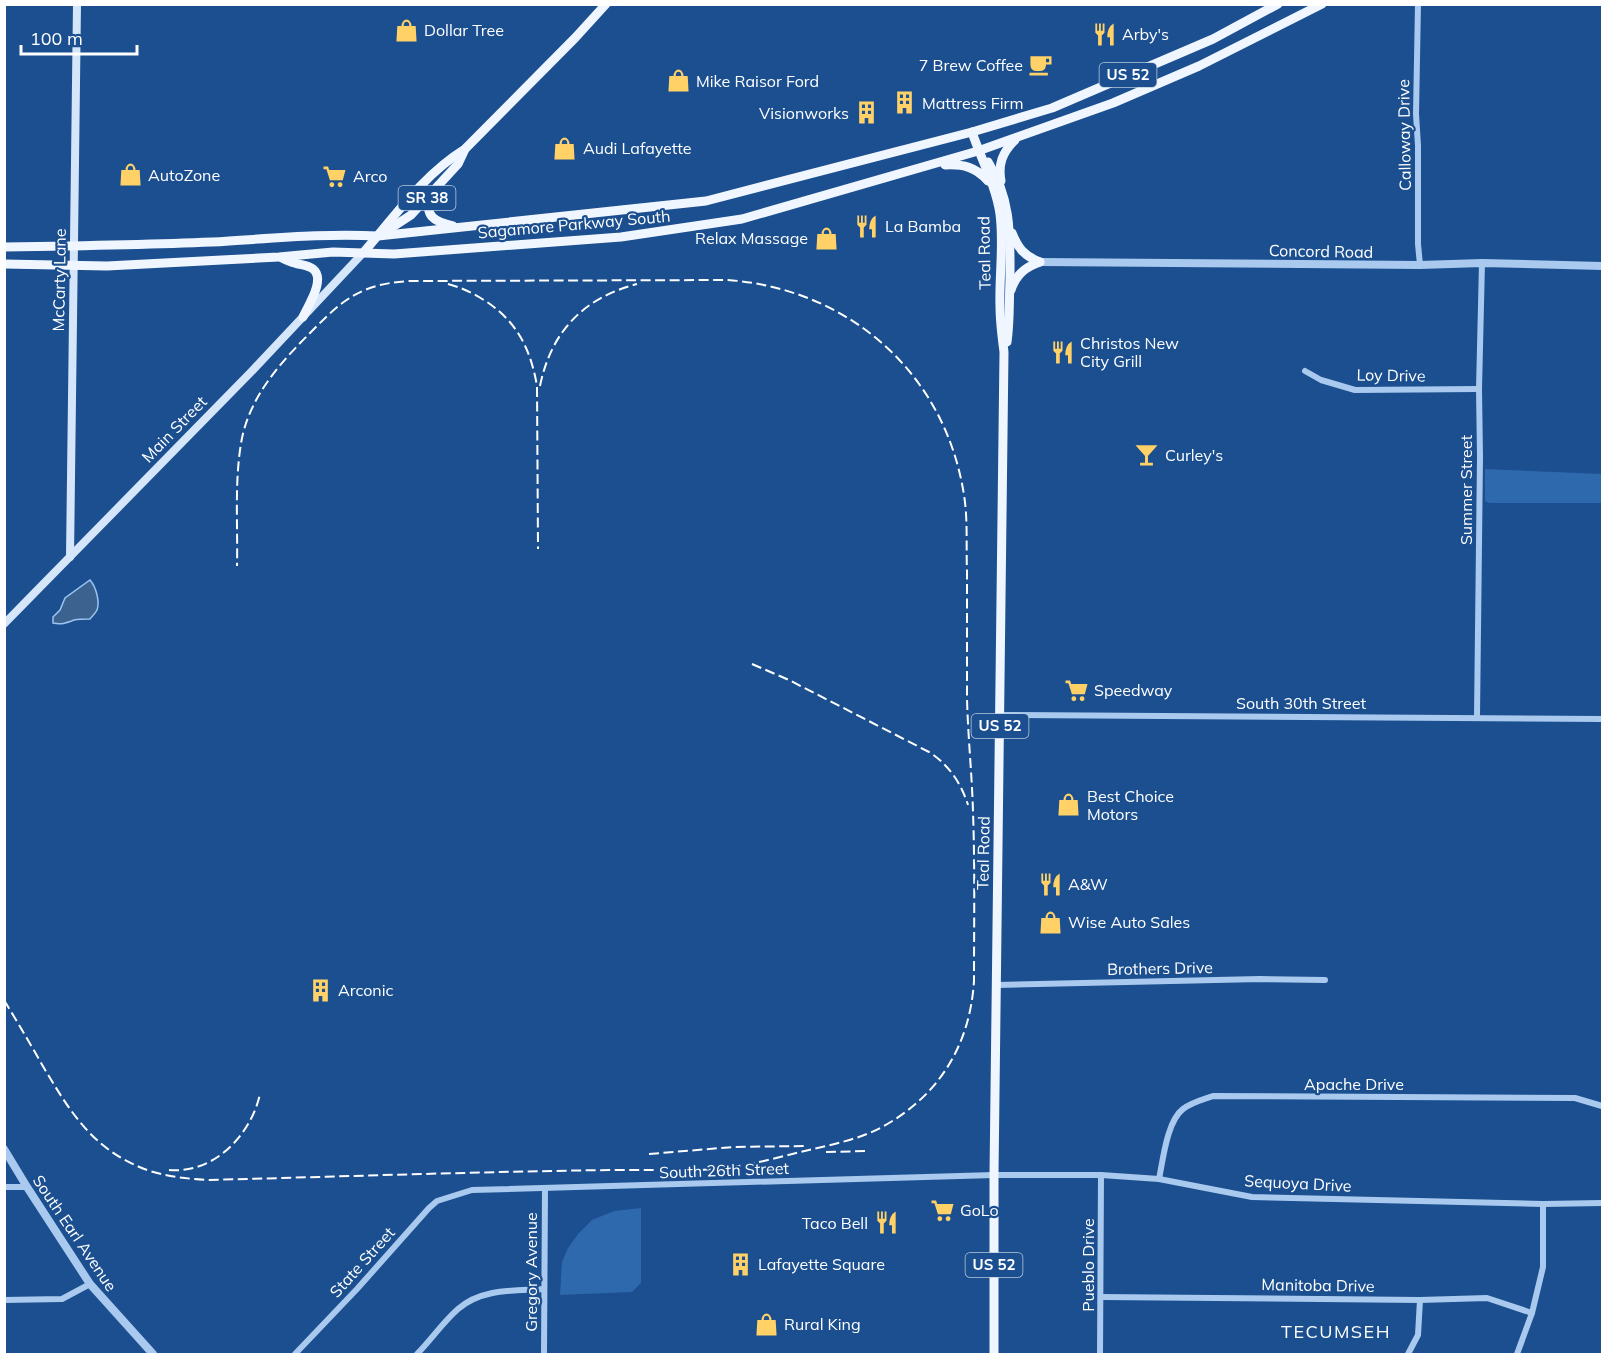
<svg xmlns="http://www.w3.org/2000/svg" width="1607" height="1359" font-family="Mulish,sans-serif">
  <rect width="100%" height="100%" fill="#1b4f8f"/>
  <g fill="#2e69ad">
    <polygon points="1485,469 1602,474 1602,503 1489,503 1485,501"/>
    <polygon points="641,1208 641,1283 632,1292 560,1295 562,1262 568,1248 578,1234 592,1220 614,1211"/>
  </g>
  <path fill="#3c6290" stroke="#9cc4f0" stroke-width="1.5" d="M 90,580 C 96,587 100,601 97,610 C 95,614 92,616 90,619 C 85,619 79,619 74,620 C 66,623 61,625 53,623 L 53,617 L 60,610 L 65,598 Z"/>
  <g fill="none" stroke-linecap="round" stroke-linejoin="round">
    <g stroke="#a9c9ee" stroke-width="6">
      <polyline points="1418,4 1416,114 1418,146 1418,244 1420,265"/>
      <polyline points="1305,371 1321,380 1355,390 1479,389"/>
      <polyline points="1000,715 1602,719"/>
      <polyline points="1477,717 1480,457 1479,389 1482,263"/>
      <polyline points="997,985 1260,979 1325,980"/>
      <path d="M 1159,1179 C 1163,1160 1167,1121 1183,1109 C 1192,1102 1202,1100 1213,1096 L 1575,1098 L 1602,1106"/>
      <polyline points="4,1187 27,1187"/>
      <polyline points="1101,1297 1420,1300 1487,1298 1532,1313"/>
      <polyline points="4,1300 62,1299 90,1284"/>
      <polyline points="295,1354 357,1289 429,1208 437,1201 472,1190 994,1175 1101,1175 1159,1179 1252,1197 1543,1204 1602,1203"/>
      <path d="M 417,1354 C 431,1340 443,1322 458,1309 C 482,1288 515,1291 544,1289"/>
      <polyline points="544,1354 545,1189"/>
      <polyline points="1100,1354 1101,1175"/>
      <polyline points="1408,1354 1418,1335 1420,1300"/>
      <polyline points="1517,1354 1532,1313 1543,1267 1543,1204"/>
    </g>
    <g stroke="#a9c9ee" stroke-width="8">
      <polyline points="1040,262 1420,265 1482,263 1602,266"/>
      <polyline points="4,1149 27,1187 90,1284 153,1354"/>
    </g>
    <g stroke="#d6e6fa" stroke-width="8">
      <polyline points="70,557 77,4"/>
      <polyline points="4,624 251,372 363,253"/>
    </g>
    <g stroke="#f0f6ff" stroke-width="9">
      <path d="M 972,132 C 981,159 996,186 1000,214 C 1004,245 999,276 1000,306 C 1000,322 1002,337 1004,352 L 994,1175 L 994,1354"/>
      <path d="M 988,162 C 1012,200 1010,237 1010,280 C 1009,301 1010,321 1007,342"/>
      <path d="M 945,165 C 963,164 976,167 988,181"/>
      <path d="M 1001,181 C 998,164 1002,153 1015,140"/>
      <path d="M 431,195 C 423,216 435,222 453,226"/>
      <polyline points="385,232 411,215 458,164 465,149"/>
      <path d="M 1012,233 C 1018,248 1024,256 1040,262"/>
      <path d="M 4,247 C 74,246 143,245 212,242 C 267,239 322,233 378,236 L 706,201 L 972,132 L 1052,108 L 1213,39 L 1278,4"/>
      <path d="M 363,253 C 395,216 423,175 465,149 L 575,38 L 606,4"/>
      <path d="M 282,258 C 286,260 290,262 295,263 C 300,265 308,265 313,269 C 326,279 308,306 303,317"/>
      <polyline points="4,264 107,266 279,257 333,252 394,254 621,237 742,219 978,151 1113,103 1199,66 1322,4"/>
      <path d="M 1011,290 C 1016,275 1025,267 1040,262"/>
    </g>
    <g stroke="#fff" stroke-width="2" stroke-dasharray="10 4.5" stroke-linecap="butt">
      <path d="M 448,284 C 459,287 469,291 479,297 C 515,318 530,346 537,386 L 538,549"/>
      <path d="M 540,386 C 551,332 583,298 637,284"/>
      <path d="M 752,664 L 789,680 L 929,752 C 949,765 961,783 968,805"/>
      <path d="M 4,1000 C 18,1023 31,1045 44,1068 C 72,1115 95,1152 150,1171 C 169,1177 189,1179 209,1180 C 324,1177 439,1173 553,1171 C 588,1170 623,1170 657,1170 C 680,1170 703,1171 725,1168 C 753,1165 782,1156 809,1150 C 834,1144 860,1139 882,1127 C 939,1096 970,1045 974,981 C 974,925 975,868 973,812 C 972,775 968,737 967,699 C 967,657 967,614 967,572 C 966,546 968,520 964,495 C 945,373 849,289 728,280 L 410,281 C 394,282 379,284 365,290 C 343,299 328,315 311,332 C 281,362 251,395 242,438 C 234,480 238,524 237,566"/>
      <polyline points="826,1152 868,1151"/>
      <polyline points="649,1154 733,1147 804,1146"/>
      <path d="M 169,1170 C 214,1174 251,1135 260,1094"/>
    </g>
  </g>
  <defs>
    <symbol id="shop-bare" viewBox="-9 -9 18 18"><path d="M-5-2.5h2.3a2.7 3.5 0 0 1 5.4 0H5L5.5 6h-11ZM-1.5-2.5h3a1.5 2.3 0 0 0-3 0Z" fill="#ffd166" stroke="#1b4f8f" stroke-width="2.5" paint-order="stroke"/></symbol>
    <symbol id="restaurant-bare" viewBox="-9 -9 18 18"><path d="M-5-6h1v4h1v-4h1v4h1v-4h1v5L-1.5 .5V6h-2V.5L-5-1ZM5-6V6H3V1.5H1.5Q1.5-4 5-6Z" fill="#ffd166" stroke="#1b4f8f" stroke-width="2.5" paint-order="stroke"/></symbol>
    <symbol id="cafe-bare" viewBox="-9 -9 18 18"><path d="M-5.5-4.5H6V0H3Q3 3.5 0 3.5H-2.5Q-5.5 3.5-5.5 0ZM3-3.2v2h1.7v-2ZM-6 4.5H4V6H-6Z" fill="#ffd166" stroke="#1b4f8f" stroke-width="2.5" paint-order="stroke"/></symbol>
    <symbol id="building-bare" viewBox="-9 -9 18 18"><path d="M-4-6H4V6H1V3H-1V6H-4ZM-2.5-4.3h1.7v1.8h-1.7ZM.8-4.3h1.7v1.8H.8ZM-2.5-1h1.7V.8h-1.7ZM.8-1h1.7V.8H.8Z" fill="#ffd166" stroke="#1b4f8f" stroke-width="2.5" paint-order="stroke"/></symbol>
    <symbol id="supermarket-bare" viewBox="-9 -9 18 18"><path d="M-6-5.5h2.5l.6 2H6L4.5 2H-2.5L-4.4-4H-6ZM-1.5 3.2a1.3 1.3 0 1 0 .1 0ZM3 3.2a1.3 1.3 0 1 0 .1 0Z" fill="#ffd166" stroke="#1b4f8f" stroke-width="2.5" paint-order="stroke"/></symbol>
    <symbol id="bar-bare" viewBox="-9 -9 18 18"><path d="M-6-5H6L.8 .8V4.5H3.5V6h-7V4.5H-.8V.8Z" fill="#ffd166" stroke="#1b4f8f" stroke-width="2.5" paint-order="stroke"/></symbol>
  </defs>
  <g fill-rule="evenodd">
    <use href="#shop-bare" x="390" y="14" width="33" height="33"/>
    <use href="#restaurant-bare" x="1088" y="18" width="33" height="33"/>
    <use href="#cafe-bare" x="1024" y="48" width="33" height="33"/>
    <use href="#shop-bare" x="662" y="64" width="33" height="33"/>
    <use href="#building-bare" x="888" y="86" width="33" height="33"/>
    <use href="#building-bare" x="850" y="96" width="33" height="33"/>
    <use href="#shop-bare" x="548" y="132" width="33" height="33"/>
    <use href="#shop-bare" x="114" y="158" width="33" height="33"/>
    <use href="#supermarket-bare" x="318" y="160" width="33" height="33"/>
    <use href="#restaurant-bare" x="850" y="210" width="33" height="33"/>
    <use href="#shop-bare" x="810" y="222" width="33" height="33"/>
    <use href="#restaurant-bare" x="1046" y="336" width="33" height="33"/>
    <use href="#bar-bare" x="1130" y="438" width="33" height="33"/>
    <use href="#supermarket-bare" x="1060" y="674" width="33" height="33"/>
    <use href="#shop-bare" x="1052" y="788" width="33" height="33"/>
    <use href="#restaurant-bare" x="1034" y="868" width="33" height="33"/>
    <use href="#shop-bare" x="1034" y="906" width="33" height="33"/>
    <use href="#building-bare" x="304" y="974" width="33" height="33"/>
    <use href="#supermarket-bare" x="926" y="1194" width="33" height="33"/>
    <use href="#restaurant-bare" x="870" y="1206" width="33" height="33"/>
    <use href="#building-bare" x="724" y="1248" width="33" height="33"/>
    <use href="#shop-bare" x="750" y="1308" width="33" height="33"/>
  </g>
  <g text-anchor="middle" stroke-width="4.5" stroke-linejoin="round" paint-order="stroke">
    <g fill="#1b4f8f" stroke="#bbcadd" stroke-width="1.5">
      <rect x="1099.5" y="63" width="57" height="24" rx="4.5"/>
      <rect x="398.5" y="186" width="57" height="24" rx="4.5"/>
      <rect x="971.5" y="714" width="57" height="24" rx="4.5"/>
      <rect x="965.5" y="1253" width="57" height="24" rx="4.5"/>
    </g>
    <g font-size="15" font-weight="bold" fill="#fff">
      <text x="1128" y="80">US 52</text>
      <text x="427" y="203">SR 38</text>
      <text x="1000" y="731">US 52</text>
      <text x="994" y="1270">US 52</text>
    </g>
    <g font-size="16" fill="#fff" stroke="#1b4f8f" text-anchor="start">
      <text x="424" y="36">Dollar Tree</text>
      <text x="1122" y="40">Arby's</text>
      <text x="1023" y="71" text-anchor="end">7 Brew Coffee</text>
      <text x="696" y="87">Mike Raisor Ford</text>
      <text x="922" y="109">Mattress Firm</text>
      <text x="849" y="119" text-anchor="end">Visionworks</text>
      <text x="583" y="154">Audi Lafayette</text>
      <text x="148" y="181">AutoZone</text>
      <text x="353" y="182">Arco</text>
      <text x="885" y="232">La Bamba</text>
      <text x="808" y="244" text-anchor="end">Relax Massage</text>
      <text x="1080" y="349">Christos New<tspan x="1080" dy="18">City Grill</tspan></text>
      <text x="1165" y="461">Curley's</text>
      <text x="1094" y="696">Speedway</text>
      <text x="1087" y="802">Best Choice<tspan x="1087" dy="18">Motors</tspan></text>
      <text x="1068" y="890">A&amp;W</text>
      <text x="1068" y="928">Wise Auto Sales</text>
      <text x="338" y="996">Arconic</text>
      <text x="960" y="1216">GoLo</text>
      <text x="868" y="1229" text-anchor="end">Taco Bell</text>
      <text x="758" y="1270">Lafayette Square</text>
      <text x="784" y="1330">Rural King</text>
    </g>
    <g font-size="16" fill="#fff" stroke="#1b4f8f">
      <text transform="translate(1404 135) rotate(-91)" y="6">Calloway Drive</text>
      <text transform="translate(574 224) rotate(-5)" y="6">Sagamore Parkway South</text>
      <text transform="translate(1321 251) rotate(1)" y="6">Concord Road</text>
      <text transform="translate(984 253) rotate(-91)" y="6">Teal Road</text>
      <text transform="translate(59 280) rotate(-89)" y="6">McCarty Lane</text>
      <text transform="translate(1391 375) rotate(1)" y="6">Loy Drive</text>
      <text transform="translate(174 429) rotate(-46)" y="6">Main Street</text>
      <text transform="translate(1466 490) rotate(-90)" y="6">Summer Street</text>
      <text x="1301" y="709">South 30th Street</text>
      <text transform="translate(983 853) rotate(-89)" y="6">Teal Road</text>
      <text transform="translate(1160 968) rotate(-1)" y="6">Brothers Drive</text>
      <text x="1354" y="1090">Apache Drive</text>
      <text transform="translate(724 1170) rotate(-2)" y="6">South 26th Street</text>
      <text transform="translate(1298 1183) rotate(3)" y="6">Sequoya Drive</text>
      <text transform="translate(75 1233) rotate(56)" y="6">South Earl Avenue</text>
      <text transform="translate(362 1262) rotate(-48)" y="6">State Street</text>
      <text transform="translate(1088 1265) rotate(-90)" y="6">Pueblo Drive</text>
      <text transform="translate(531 1272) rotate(-90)" y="6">Gregory Avenue</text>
      <text transform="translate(1318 1285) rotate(1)" y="6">Manitoba Drive</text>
    </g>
    <g font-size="18" letter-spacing="1.5" fill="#fff" stroke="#1b4f8f">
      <text x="1336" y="1338">TECUMSEH</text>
    </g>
  </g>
  <rect width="1607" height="1359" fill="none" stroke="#ffffff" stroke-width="12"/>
  <path d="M21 45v9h116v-9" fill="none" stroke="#ffffff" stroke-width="3"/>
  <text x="30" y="45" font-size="18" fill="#ffffff" stroke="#1b4f8f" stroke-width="4.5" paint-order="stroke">100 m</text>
</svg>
